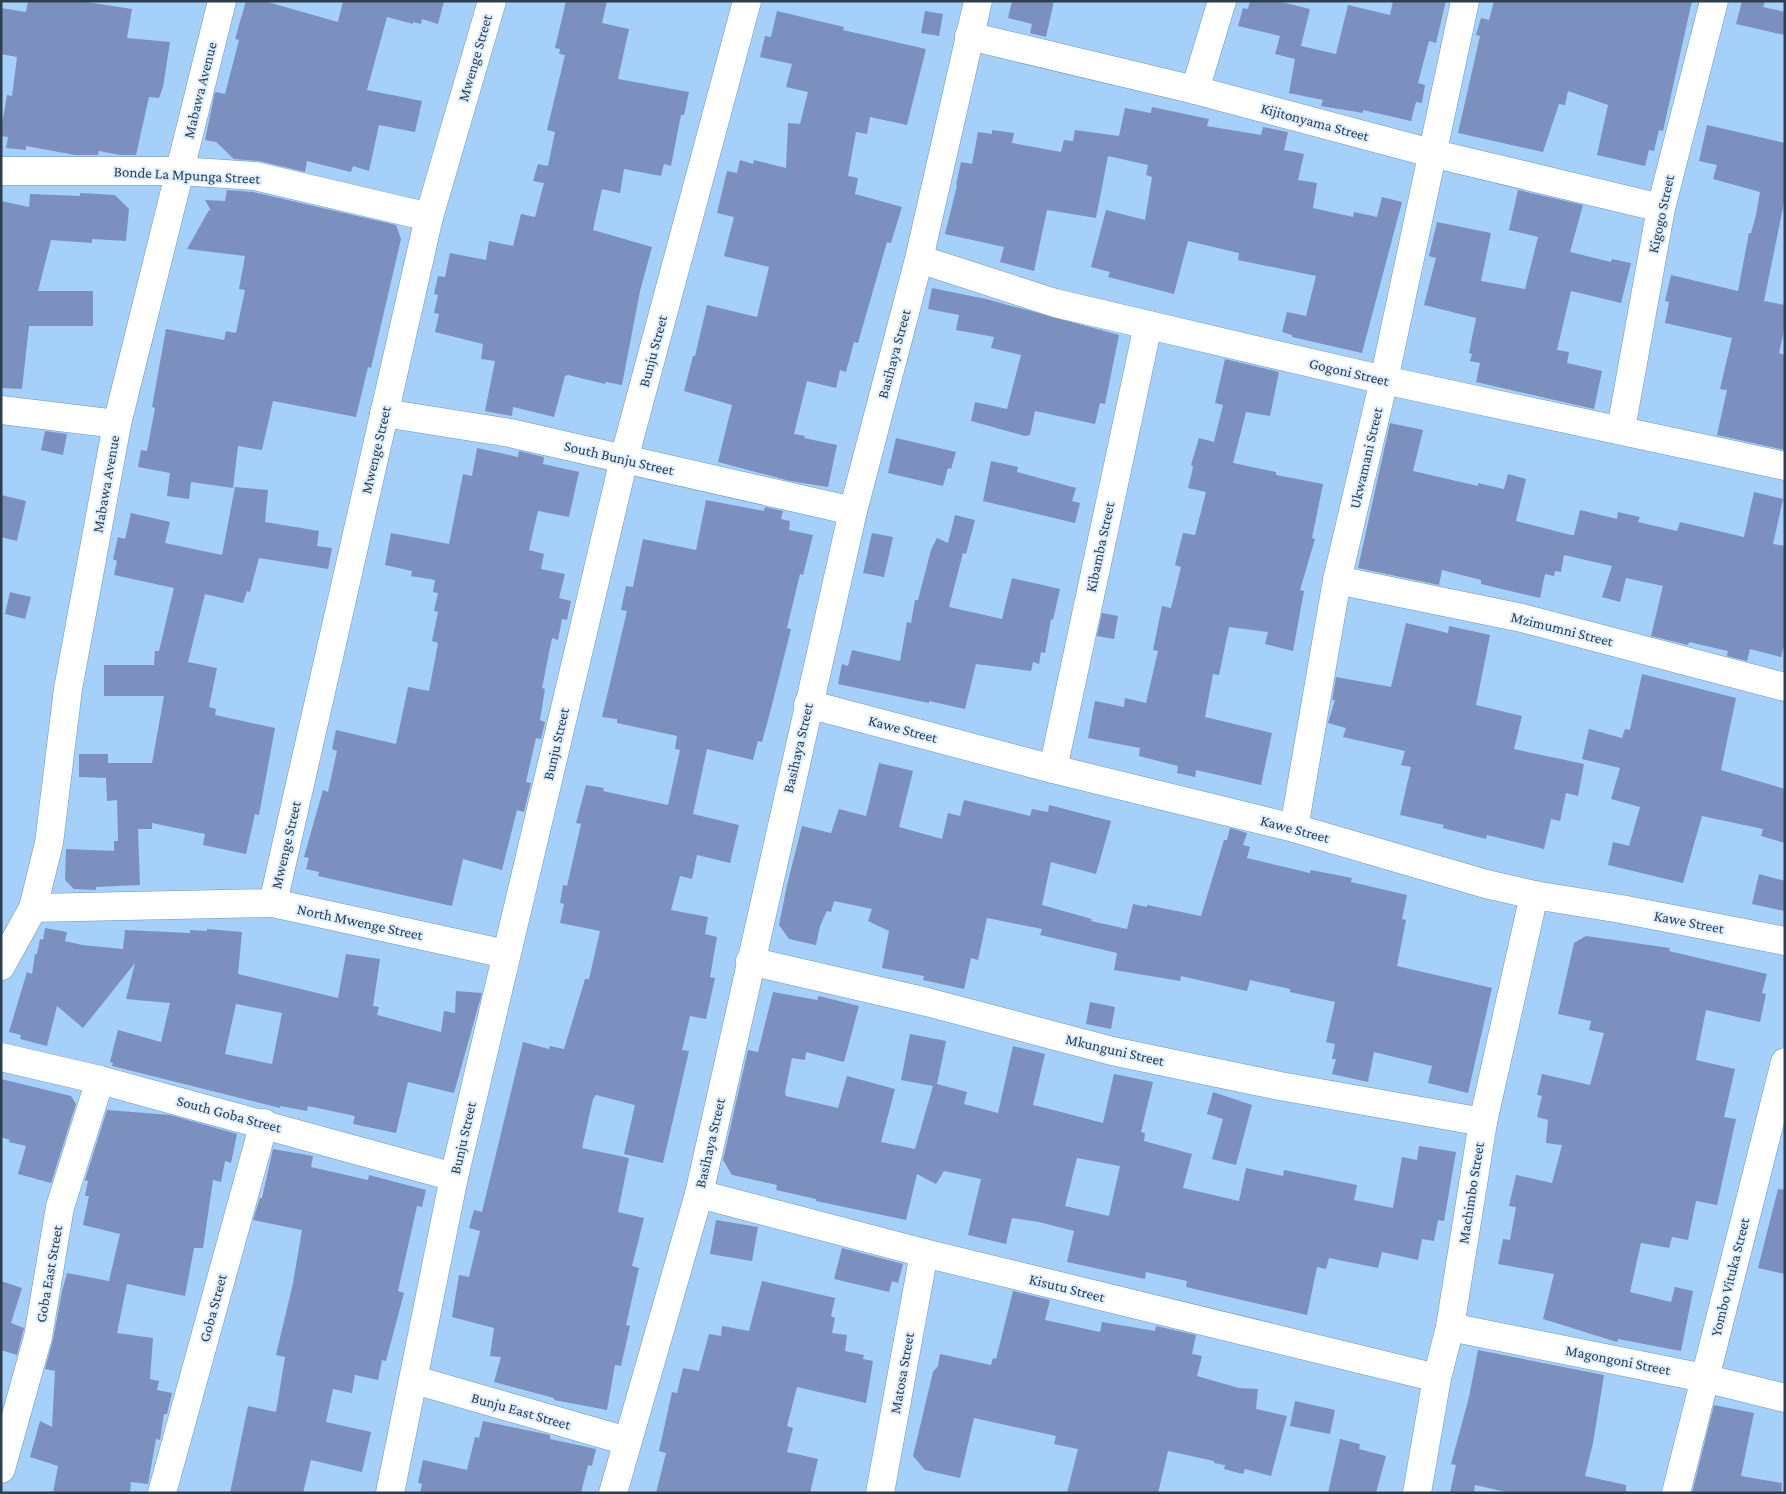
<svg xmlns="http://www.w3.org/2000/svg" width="1786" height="1494" font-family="'Crimson Pro',serif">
  <rect width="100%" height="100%" fill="#a4d0f9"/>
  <g fill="#7c90bf" fill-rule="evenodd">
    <polygon points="28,1 80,1 132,9 127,38 170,42 163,87 159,98 149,97 136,155 120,155 99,151 98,155 75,155 26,146 26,150 6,148 8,137 1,136 1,130 7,95 12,96 17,57 1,54 1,8 26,12"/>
    <polygon points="246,1 264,1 338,22 343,1 444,1 438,24 422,19 421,24 413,22 413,24 387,17 367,90 422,101 415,132 379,125 369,171 353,166 351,172 307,161 305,172 259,161 234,159 216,142 205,140 215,92 225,94 239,40 235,39"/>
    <polygon points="566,1 607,1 602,23 629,29 618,79 689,92 684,115 681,115 671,166 664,164 661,176 624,169 620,193 602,189 593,230 652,247 640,291 622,385 606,382 605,384 568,375 565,376 554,417 513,407 512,416 485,411 495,361 481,359 483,344 435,332 439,314 434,313 438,295 434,294 438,276 445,277 450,253 486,260 489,241 513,246 521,214 535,217 544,183 533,181 538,164 548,166 555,132 547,130 565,55 559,54 560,49 555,48"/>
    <polygon points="1012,1 1054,1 1046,37 1030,33 1032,24 1008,18"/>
    <polygon points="1250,1 1277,1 1310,9 1301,46 1336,54 1348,5 1390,15 1393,1 1446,1 1436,43 1429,41 1418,83 1425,85 1422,103 1416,102 1411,121 1363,110 1363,113 1321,106 1323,100 1289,93 1295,59 1275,54 1280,36 1238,26 1243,8 1248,9"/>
    <polygon points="1494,1 1692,1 1663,131 1659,130 1654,151 1649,150 1645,166 1597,155 1608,105 1568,91 1565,105 1559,104 1543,152 1458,133 1480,36 1476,35 1481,18 1489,20"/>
    <polygon points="1742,1 1765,1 1763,7 1785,12 1785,35 1736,24"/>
    <polygon points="777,11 844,27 843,30 926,49 907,125 870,117 867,134 856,132 848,176 858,178 855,194 902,207 891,243 887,242 858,343 854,342 846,372 840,370 836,388 807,381 794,434 805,436 804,438 837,445 828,487 790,481 718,462 732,405 684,391 693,356 695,356 707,305 757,317 769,267 724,256 734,217 717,213 727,171 737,173 740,160 753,164 754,160 786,168 788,123 800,124 808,92 786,87 792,64 760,57 765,36 771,37"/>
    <polygon points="925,11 943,14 939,36 921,33"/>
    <polygon points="1152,107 1209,119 1207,126 1261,135 1263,127 1288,132 1284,150 1304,154 1298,180 1317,183 1313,208 1353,217 1354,212 1377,217 1382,197 1402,202 1362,353 1292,337 1292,335 1282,332 1287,312 1306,316 1316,276 1238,260 1239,253 1188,241 1174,294 1108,277 1110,272 1091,267 1106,210 1145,220 1152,177 1146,175 1148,165 1108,156 1096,218 1047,210 1034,271 1000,262 1004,247 945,234 957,186 956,185 961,162 972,164 978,132 992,134 992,130 1014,133 1012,143 1061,152 1064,140 1073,141 1075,130 1119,136 1125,108 1151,113"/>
    <polygon points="1707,125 1785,143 1785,198 1764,301 1785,305 1785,326 1779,353 1785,355 1785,450 1717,435 1727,390 1720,389 1732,338 1665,323 1669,302 1665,301 1671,275 1738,291 1749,233 1751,233 1756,215 1760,192 1713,179 1717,165 1699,161"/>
    <polygon points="227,190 253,192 396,225 401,239 371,368 368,367 356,417 273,401 262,450 238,446 233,488 191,482 189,499 167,496 170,473 138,467 141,450 147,451 155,408 152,407 166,329 224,340 226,331 236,333 245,290 239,289 245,256 187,249 209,210 211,211 205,200 225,201"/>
    <polygon points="1518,190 1583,205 1570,252 1611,262 1612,259 1631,263 1621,303 1571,291 1557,350 1569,352 1567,363 1602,371 1594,409 1476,382 1480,363 1470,361 1472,354 1469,353 1476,318 1424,305 1436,258 1429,256 1437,222 1491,233 1481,281 1525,289 1538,237 1509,230"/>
    <polygon points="80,193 115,195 129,209 126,241 92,239 92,243 51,240 38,291 93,291 93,326 29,326 22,389 1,388 1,201 29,207 30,194 80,196"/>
    <polygon points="932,288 986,299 1119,335 1105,404 1100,403 1095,424 1035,411 1030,435 1025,436 971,421 975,402 1007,409 1021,355 991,348 994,337 956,330 959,315 928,309"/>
    <polygon points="1225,359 1279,372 1270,416 1246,412 1233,463 1276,472 1276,475 1323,484 1312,538 1315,539 1300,590 1304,591 1293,651 1265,644 1268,632 1229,627 1219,675 1213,674 1205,717 1272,733 1261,785 1196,770 1195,777 1177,773 1178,766 1139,756 1140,748 1088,738 1095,701 1124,707 1125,698 1146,703 1158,651 1153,650 1162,606 1171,608 1181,567 1175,565 1183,533 1195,535 1206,492 1188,488 1192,472 1193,466 1191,465 1199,438 1214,442 1223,405 1215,403"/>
    <polygon points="1390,423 1423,430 1413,471 1478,486 1478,483 1504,489 1508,474 1526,479 1516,521 1571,535 1574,535 1580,510 1617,519 1618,512 1640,517 1638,522 1677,531 1680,522 1744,537 1754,492 1783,499 1773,544 1785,546 1785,642 1781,657 1750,649 1747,661 1727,656 1728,651 1689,642 1688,645 1651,636 1663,586 1626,578 1620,602 1602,597 1612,566 1564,555 1561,572 1555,571 1554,576 1545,574 1540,598 1481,584 1481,580 1442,570 1439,585 1358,568"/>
    <polygon points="45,431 67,434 63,455 41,450"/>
    <polygon points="896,438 956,452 951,469 948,468 943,486 888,473"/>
    <polygon points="477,448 518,457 519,451 544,457 543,464 579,472 569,517 538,511 529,550 544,554 541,569 565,574 559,598 571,601 567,620 562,619 558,640 552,638 542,688 545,689 540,720 545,722 541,739 536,738 526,782 531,783 524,812 517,810 502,870 463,859 452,906 318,876 319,872 306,869 309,858 304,857 323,790 328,792 337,751 332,749 336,730 396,744 408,687 429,691 438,643 432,641 438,612 434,611 438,593 433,592 435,580 411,576 412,571 385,565 391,533 449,544 463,474 472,476"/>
    <polygon points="991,461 1018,467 1017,472 1076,488 1072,501 1080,503 1075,523 983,501"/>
    <polygon points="235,487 268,490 265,522 319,531 317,546 332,548 328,569 259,558 250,592 247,591 243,603 205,594 188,662 217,668 209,707 216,709 215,715 275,728 259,815 255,814 246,854 203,845 205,834 152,823 152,829 138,829 140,885 96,887 96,890 74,889 65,880 66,849 114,851 114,841 118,841 117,800 107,801 106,778 79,777 79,754 108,754 108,763 152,763 164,696 104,696 104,665 154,665 155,651 159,651 174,588 114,575 117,561 113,559 118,537 125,539 131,513 170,522 165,543 222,555"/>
    <polygon points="1,495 26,501 17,541 1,537"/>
    <polygon points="706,500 764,511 765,507 783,511 781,519 790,521 789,530 813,535 803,575 800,574 787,628 791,629 772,705 762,742 758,741 753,760 707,749 693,814 739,825 730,863 697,855 692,879 680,876 671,910 708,917 705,934 717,937 710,977 715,978 706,1019 690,1016 682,1050 689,1051 663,1163 624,1154 635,1105 596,1095 593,1099 582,1148 629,1158 618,1212 644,1218 632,1266 639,1268 626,1325 630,1326 621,1366 615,1365 607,1410 554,1400 554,1398 494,1382 501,1357 490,1356 494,1328 452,1317 459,1275 469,1277 480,1231 469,1228 474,1210 482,1212 523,1042 549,1049 550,1046 564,1049 585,979 589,979 600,931 560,923 564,904 560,903 563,885 567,886 581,824 576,823 586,785 604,788 603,791 668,805 680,750 675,749 677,736 617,723 617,719 602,717 627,611 621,610 626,586 633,587 643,539 696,550"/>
    <polygon points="955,515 975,520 966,554 963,553 949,607 1002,619 1012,578 1060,589 1053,620 1051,619 1045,653 1041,652 1039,664 1033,662 1031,671 976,664 965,709 929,701 929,703 838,684 842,664 848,666 852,650 900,661 907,622 911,623 915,600 918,600 931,550 937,538 948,543"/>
    <polygon points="872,533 893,537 884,577 863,573"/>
    <polygon points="10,592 31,597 25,619 5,614"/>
    <polygon points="1102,613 1118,616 1114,639 1097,636"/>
    <polygon points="1406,623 1448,633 1449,626 1490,635 1476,705 1522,716 1514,749 1584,764 1578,796 1566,793 1560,821 1551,819 1544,849 1487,835 1486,839 1443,828 1444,825 1400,815 1411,767 1401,765 1405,751 1343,737 1346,728 1328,723 1335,700 1332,700 1336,677 1391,687"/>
    <polygon points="1642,674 1736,698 1721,770 1785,789 1785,843 1761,836 1763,829 1702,816 1683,883 1608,865 1613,842 1629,846 1640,807 1611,799 1620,768 1582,759 1589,729 1622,738 1625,729 1630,730"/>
    <polygon points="879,763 913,771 899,827 942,839 948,813 960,816 964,800 1030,816 1032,809 1048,812 1049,805 1111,821 1096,874 1051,862 1042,905 1092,919 1091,921 1127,929 1133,904 1147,907 1147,905 1201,916 1224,840 1227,840 1230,828 1247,833 1243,845 1250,847 1247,858 1310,873 1311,870 1352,878 1351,882 1407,895 1402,919 1406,920 1397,966 1492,988 1468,1093 1428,1083 1432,1066 1374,1052 1368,1082 1332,1074 1336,1059 1332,1059 1335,1044 1326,1042 1335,1002 1290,992 1290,989 1250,980 1247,991 1181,976 1180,981 1114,970 1117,953 1040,935 1042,929 987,918 978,960 971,958 964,989 923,980 924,976 882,968 889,931 868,921 872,909 834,901 831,912 827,911 820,926 816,945 789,939 779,925 787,885 802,826 831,833 839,809 866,816"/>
    <polygon points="1759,874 1785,881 1785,911 1752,904"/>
    <path d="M 45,928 L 67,932 L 65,941 L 82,945 L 123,949 L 125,930 L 190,933 L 190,930 L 207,931 L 207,929 L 242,932 L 238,974 L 338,998 L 346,954 L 380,959 L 373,1006 L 379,1007 L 377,1015 L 441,1032 L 444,1011 L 455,1013 L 456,991 L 482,993 L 454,1093 L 408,1082 L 396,1133 L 353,1124 L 355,1116 L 308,1106 L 307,1111 L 280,1106 L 280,1108 L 112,1066 L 113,1063 L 110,1062 L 118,1030 L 161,1042 L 170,1003 L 126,999 L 135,963 L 83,1028 L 57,1006 L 47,1046 L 20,1039 L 21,1035 L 9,1032 L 27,972 L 32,974 L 35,954 L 37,954 L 40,939 L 43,940 ZM 236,1004 L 282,1013 L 272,1064 L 225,1054 Z"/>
    <polygon points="1586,936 1670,948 1669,951 1767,974 1762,993 1766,994 1760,1022 1706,1010 1696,1060 1735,1069 1724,1117 1736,1119 1717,1205 1696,1201 1688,1240 1672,1237 1669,1248 1641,1243 1630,1292 1671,1302 1675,1287 1693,1291 1681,1351 1618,1339 1617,1342 1543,1319 1554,1274 1498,1264 1503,1239 1510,1240 1516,1207 1509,1206 1516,1175 1552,1183 1562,1145 1546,1143 1548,1120 1537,1117 1542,1096 1537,1095 1542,1074 1590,1085 1604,1033 1589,1030 1591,1021 1558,1014 1574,943"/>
    <path d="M 773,992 L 817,1000 L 819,996 L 859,1006 L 844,1062 L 806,1052 L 805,1060 L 792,1058 L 785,1092 L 786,1096 L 838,1108 L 847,1076 L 895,1089 L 881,1142 L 915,1149 L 933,1086 L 901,1080 L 910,1034 L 946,1041 L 937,1084 L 967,1092 L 964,1104 L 998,1113 L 1013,1046 L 1045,1054 L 1033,1105 L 1061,1112 L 1103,1123 L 1114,1074 L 1153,1082 L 1141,1132 L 1145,1133 L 1144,1141 L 1192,1154 L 1183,1188 L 1239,1201 L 1246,1168 L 1283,1176 L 1284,1170 L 1357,1185 L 1354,1200 L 1393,1208 L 1402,1157 L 1417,1160 L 1419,1146 L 1456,1152 L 1444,1221 L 1438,1220 L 1434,1241 L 1422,1239 L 1418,1260 L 1382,1252 L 1378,1268 L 1329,1258 L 1326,1269 L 1317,1267 L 1307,1315 L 1186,1287 L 1187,1281 L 1146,1272 L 1145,1279 L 1067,1262 L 1074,1231 L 1039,1222 L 1012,1218 L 1006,1244 L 968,1235 L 981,1179 L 944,1171 L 936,1184 L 917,1174 L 906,1220 L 816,1201 L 816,1199 L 776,1190 L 777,1185 L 732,1175 L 723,1160 L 748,1050 L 758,1052 ZM 1077,1158 L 1120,1166 L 1109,1216 L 1065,1206 Z"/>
    <polygon points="1090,1002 1115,1007 1111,1029 1086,1024"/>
    <polygon points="1,1079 71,1096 76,1104 51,1183 18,1174 26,1146 9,1142 10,1140 1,1137"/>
    <polygon points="1213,1092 1252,1105 1236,1165 1212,1159 1223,1119 1207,1114"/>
    <polygon points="107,1110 170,1115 237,1134 231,1163 225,1161 221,1182 213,1180 203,1248 194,1248 185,1296 127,1284 117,1333 153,1338 150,1379 159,1381 157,1390 172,1393 167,1414 164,1414 160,1440 156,1439 148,1484 131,1482 130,1493 53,1493 58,1466 30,1457 40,1421 52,1427 55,1371 45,1369 53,1340 62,1291 67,1273 109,1281 120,1234 83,1225 89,1196 85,1196 88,1181 85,1180"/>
    <polygon points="273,1149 313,1156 311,1167 368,1180 369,1175 426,1190 422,1207 417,1206 398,1291 404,1293 386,1361 382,1360 378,1380 355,1375 352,1393 333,1389 326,1422 371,1432 362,1472 311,1460 303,1493 230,1493 248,1406 276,1412 285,1357 276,1355 293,1283 302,1230 253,1220 260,1198 262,1198"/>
    <polygon points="1778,1189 1785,1190 1785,1274 1758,1268"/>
    <polygon points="716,1220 758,1227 752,1261 710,1254"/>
    <polygon points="842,1248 903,1264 898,1283 892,1281 889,1292 834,1279"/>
    <polygon points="1,1281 22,1288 11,1323 24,1328 17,1355 1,1350"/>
    <polygon points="762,1281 835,1298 831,1316 835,1318 832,1333 847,1335 845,1351 864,1355 863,1359 873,1361 866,1403 797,1387 787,1426 793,1428 787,1452 818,1459 810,1493 656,1493 666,1453 659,1451 672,1392 677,1393 683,1368 699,1371 709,1334 721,1336 722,1326 749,1331"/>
    <polygon points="1013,1291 1050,1300 1045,1320 1100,1332 1102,1322 1155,1331 1156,1326 1196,1335 1192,1354 1202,1356 1197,1376 1239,1388 1258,1389 1256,1409 1287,1416 1271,1476 1245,1469 1243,1474 1224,1469 1225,1465 1214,1463 1214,1461 1168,1451 1158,1493 1067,1493 1078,1449 1054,1444 1056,1436 974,1418 960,1478 925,1470 913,1456 933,1372 938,1366 940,1354 991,1365 993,1358 996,1359"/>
    <polygon points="1478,1350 1604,1375 1593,1443 1585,1476 1626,1485 1626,1493 1510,1493 1475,1485 1474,1493 1450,1493 1456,1465 1451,1464 1469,1397"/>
    <polygon points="1295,1401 1335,1410 1330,1434 1290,1426"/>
    <polygon points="1714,1405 1754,1413 1741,1476 1782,1483 1781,1493 1692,1493"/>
    <polygon points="483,1421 550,1435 550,1439 596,1449 592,1466 588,1465 581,1493 420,1493 422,1484 418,1483 423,1460 467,1470 475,1437 479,1438"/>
    <polygon points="1340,1439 1360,1444 1359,1449 1386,1456 1376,1493 1328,1493"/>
  </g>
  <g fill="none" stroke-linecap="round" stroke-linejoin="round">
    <defs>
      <g id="minor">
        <polyline points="969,36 1195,90 1431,153 1661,208"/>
        <polyline points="1195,90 1222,1"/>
        <polyline points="1,171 180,171 255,176 429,217"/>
        <polyline points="919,259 1055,303 1384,380 1785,466"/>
        <polyline points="1,410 117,424"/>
        <polyline points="384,413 510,433 853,511"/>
        <polyline points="1621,429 1661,208 1714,1"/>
        <polyline points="1337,580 1522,618 1785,687"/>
        <polyline points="808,704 1053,769 1294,828 1486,884 1534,895 1621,909 1785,941"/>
        <polyline points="1053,769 1148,325"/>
        <polyline points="1294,828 1337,580 1384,380 1465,1"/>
        <polyline points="273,903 429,217 492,1"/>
        <polyline points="33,908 273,903 506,954"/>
        <polyline points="750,961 927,1002 1112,1051 1280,1086 1483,1122"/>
        <polyline points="1,1057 100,1080 454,1177"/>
        <polyline points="699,1194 924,1253 1437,1378"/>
        <polyline points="1450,1327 1704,1378 1785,1398"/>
        <polyline points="415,1380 627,1441"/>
        <polyline points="1,1469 38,1337 60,1207 100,1080"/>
        <polyline points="162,1493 264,1123"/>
        <polyline points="390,1493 454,1177 624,459 747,1"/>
        <polyline points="613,1493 699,1194 853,511 919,259 978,1"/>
        <polyline points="880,1493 924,1253"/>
        <polyline points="1417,1493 1437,1378 1450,1327 1483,1122 1534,895"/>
        <polyline points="1676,1493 1785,1062"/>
      </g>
      <polyline id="tertiary" points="1,966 33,908 49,843 68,689 117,424 222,1"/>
    </defs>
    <use href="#minor" stroke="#6c96bd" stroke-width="29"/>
    <use href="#tertiary" stroke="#6c96bd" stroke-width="29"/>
    <use href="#minor" stroke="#fff" stroke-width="28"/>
    <use href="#tertiary" stroke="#fff" stroke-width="28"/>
  </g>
  <g text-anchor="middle" stroke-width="4" stroke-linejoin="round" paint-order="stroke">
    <g font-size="15" fill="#2c3e4f" stroke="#dceeff">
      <text transform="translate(475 58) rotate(-74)" y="5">Mwenge Street</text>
      <text transform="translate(200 90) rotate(-76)" y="5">Mabawa Avenue</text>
      <text transform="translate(1315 122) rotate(15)" y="5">Kijitonyama Street</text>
      <text transform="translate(187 175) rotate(3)" y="5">Bonde La Mpunga Street</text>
      <text transform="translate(1661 214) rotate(-78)" y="5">Kigogo Street</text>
      <text transform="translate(653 351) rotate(-75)" y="5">Bunju Street</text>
      <text transform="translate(894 354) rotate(-75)" y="5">Basihaya Street</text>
      <text transform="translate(1349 372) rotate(13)" y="5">Gogoni Street</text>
      <text transform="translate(376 450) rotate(-77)" y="5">Mwenge Street</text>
      <text transform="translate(619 458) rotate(13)" y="5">South Bunju Street</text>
      <text transform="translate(1366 458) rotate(-77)" y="5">Ukwamani Street</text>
      <text transform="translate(106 484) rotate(-80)" y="5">Mabawa Avenue</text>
      <text transform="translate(1100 547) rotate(-78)" y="5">Kibamba Street</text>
      <text transform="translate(1562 629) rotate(14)" y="5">Mzimumni Street</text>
      <text transform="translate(903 729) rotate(15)" y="5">Kawe Street</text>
      <text transform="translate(556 744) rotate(-77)" y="5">Bunju Street</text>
      <text transform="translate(798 748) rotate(-77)" y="5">Basihaya Street</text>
      <text transform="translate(1295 829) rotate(15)" y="5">Kawe Street</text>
      <text transform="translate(286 845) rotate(-77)" y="5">Mwenge Street</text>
      <text transform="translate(360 922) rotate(12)" y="5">North Mwenge Street</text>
      <text transform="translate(1689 922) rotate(11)" y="5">Kawe Street</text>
      <text transform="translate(1115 1050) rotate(13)" y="5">Mkunguni Street</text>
      <text transform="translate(229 1114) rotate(15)" y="5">South Goba Street</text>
      <text transform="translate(463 1138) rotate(-77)" y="5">Bunju Street</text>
      <text transform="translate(710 1143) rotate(-77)" y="5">Basihaya Street</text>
      <text transform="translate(1471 1193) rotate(-81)" y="5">Machimbo Street</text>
      <text transform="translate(49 1274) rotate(-80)" y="5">Goba East Street</text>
      <text transform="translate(1730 1277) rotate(-76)" y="5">Yombo Vituka Street</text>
      <text transform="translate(1067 1288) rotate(14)" y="5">Kisutu Street</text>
      <text transform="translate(213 1308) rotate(-75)" y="5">Goba Street</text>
      <text transform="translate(1618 1360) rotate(11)" y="5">Magongoni Street</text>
      <text transform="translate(902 1373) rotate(-80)" y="5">Matosa Street</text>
      <text transform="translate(521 1411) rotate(16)" y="5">Bunju East Street</text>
    </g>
  </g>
  <rect width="1786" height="1494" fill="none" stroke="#2c3e4f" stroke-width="5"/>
</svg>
